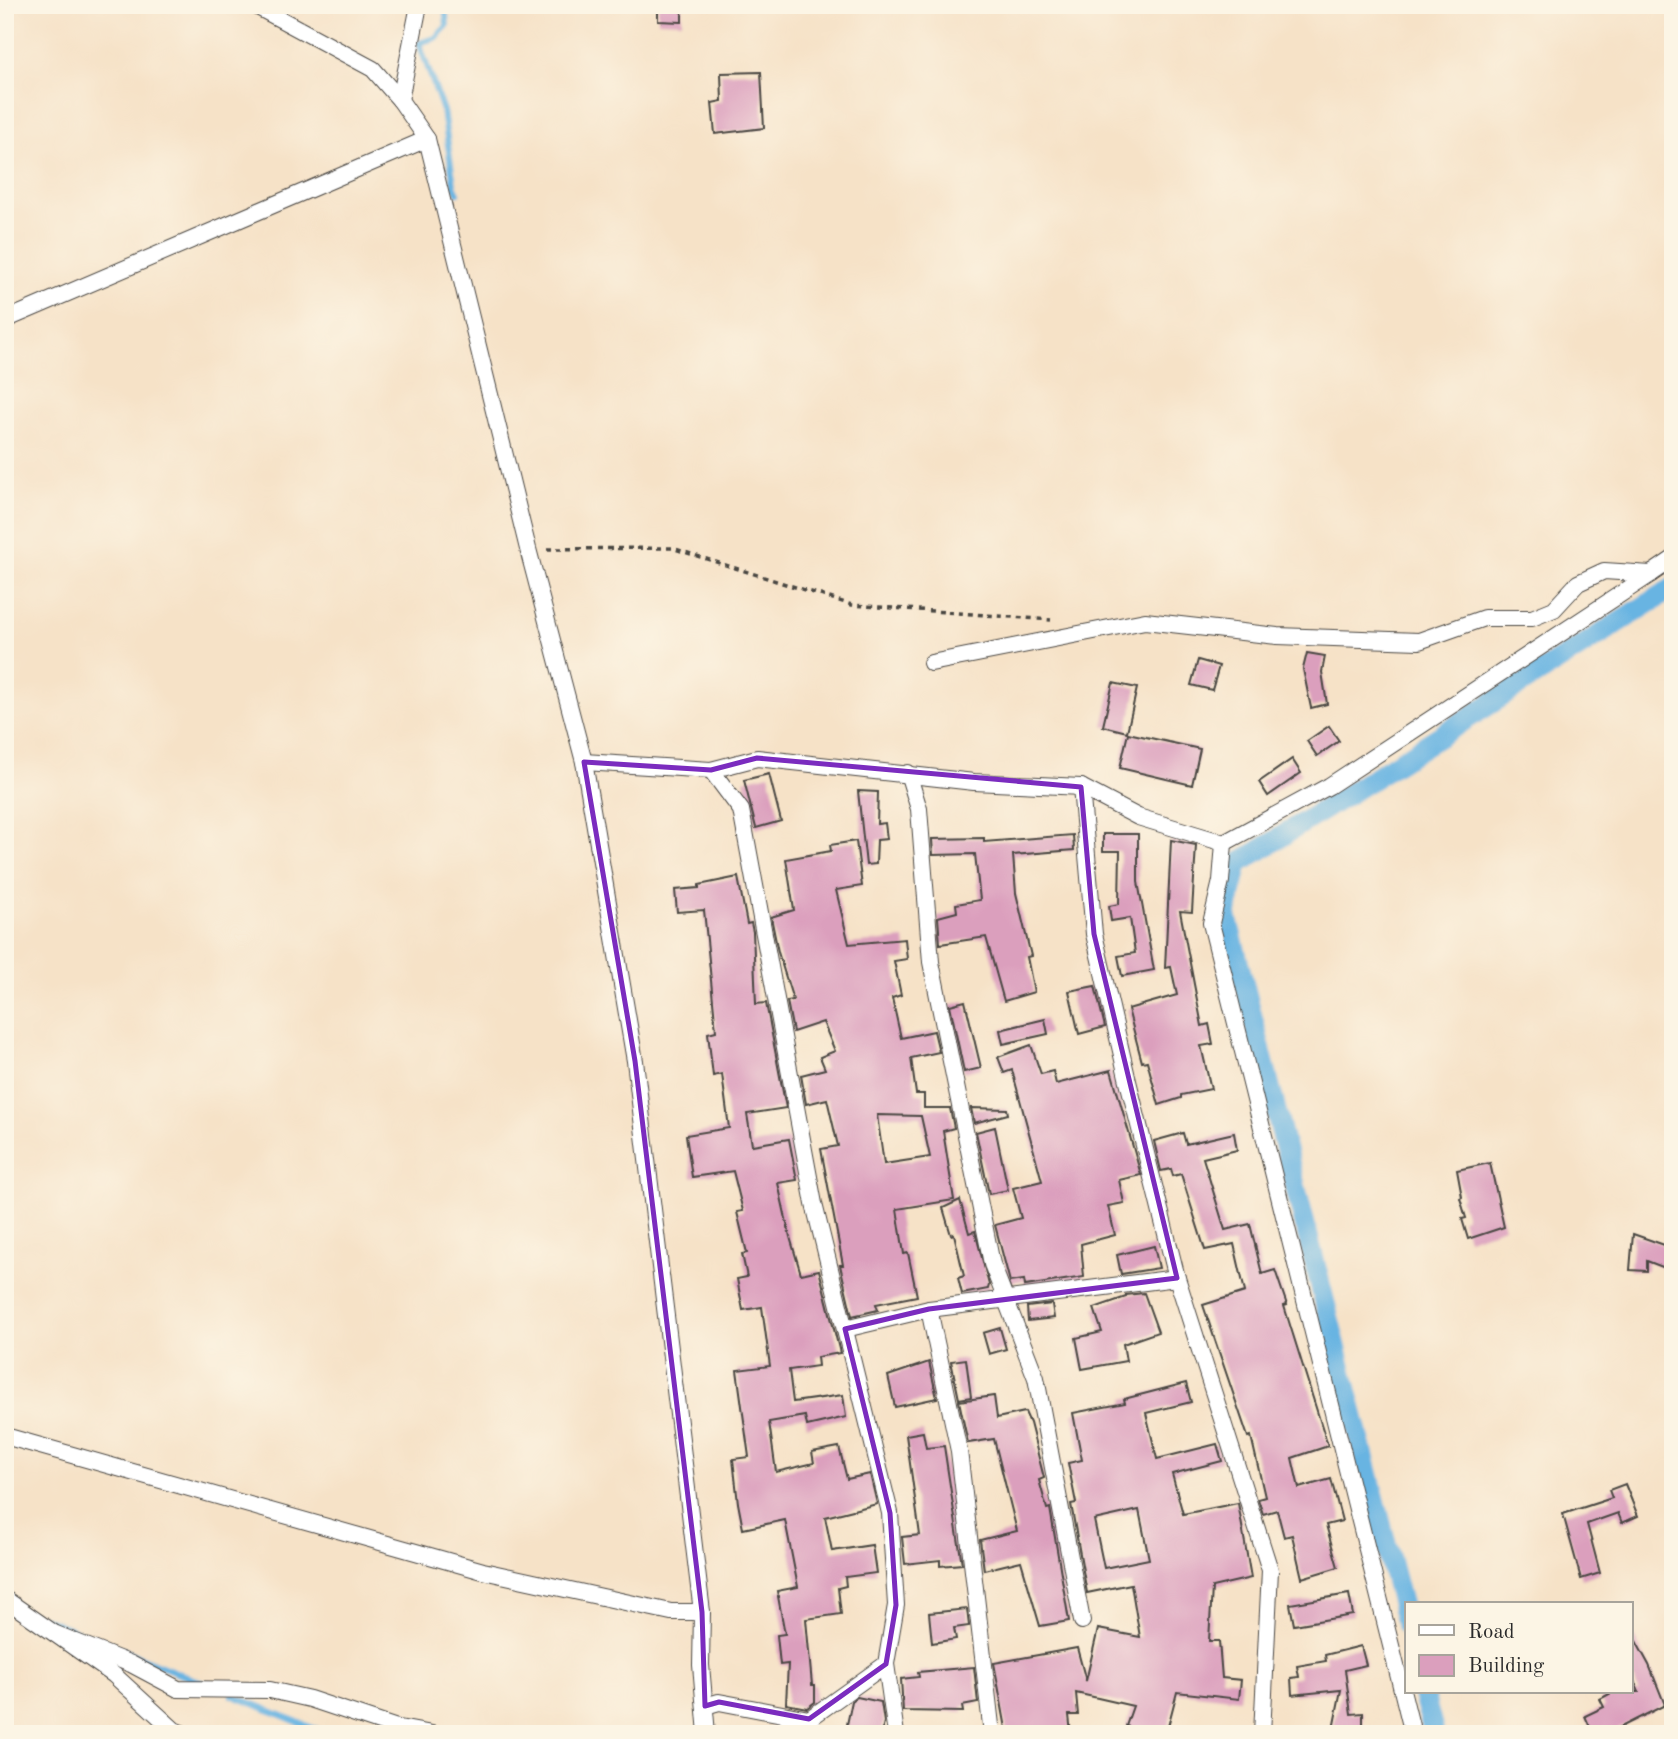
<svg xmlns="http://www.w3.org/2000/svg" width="1678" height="1739" font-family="'Old Standard TT',serif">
  <rect width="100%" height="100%" fill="#fcf5e5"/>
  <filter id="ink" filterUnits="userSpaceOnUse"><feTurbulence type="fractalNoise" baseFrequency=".0143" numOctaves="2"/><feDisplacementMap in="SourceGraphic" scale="14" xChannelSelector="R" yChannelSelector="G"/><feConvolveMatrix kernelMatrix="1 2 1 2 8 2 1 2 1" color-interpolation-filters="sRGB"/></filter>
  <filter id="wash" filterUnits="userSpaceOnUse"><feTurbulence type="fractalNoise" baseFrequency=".00686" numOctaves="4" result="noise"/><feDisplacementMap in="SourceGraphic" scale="28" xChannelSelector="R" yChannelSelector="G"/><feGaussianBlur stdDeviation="1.57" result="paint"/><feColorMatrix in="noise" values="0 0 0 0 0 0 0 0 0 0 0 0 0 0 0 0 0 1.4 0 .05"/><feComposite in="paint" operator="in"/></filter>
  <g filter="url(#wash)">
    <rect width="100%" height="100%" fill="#f6e2c7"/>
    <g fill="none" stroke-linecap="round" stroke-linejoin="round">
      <g stroke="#68b4e2" stroke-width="6">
        <polyline points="445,5 447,26 435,38 419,43 443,111 454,185 458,193"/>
        <polyline points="44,1618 205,1684"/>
        <polyline points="232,1695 327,1734"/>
      </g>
      <g stroke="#68b4e2" stroke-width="21">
        <polyline points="1407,1626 1226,914 1238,864 1673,588"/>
        <polyline points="1423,1692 1434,1734"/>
      </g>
    </g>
    <g id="blocks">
      <g fill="#db9fbd" fill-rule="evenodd">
        <polygon points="658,5 682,5 682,22 658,21"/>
        <polygon points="761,72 764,128 715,134 712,103 722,101 721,73"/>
        <polygon points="1307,653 1325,656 1322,672 1327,704 1311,708 1303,669"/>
        <polygon points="1198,660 1219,666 1212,690 1191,685"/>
        <polygon points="1113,683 1137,688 1127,732 1103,726"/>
        <polygon points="1329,726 1339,741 1317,756 1307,741"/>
        <polygon points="1128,733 1200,749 1192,785 1120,768"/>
        <polygon points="1292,759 1301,773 1268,796 1259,782"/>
        <polygon points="769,774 781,821 756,828 744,780"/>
        <polygon points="858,791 878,792 877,824 885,823 887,839 877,840 876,864 866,865"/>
        <polygon points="1103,834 1138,834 1138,882 1154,970 1122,976 1118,956 1135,953 1130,918 1111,921 1109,906 1119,904 1120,851 1103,851"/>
        <polygon points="1073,835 1074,850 1013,855 1016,893 1031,956 1027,957 1034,992 1004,1001 986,937 940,944 938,917 957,912 956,904 980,900 975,854 933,855 932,839 984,838 984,842"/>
        <polygon points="1171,840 1196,845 1192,912 1180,911 1202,1026 1209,1024 1213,1044 1201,1046 1211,1089 1181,1095 1181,1098 1159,1105 1147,1061 1142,1062 1128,1009 1177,995 1171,967 1165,968"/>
        <path d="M 856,841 L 862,886 L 836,890 L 849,944 L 905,939 L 907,959 L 894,961 L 901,995 L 892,998 L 901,1038 L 934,1031 L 939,1052 L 911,1058 L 916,1094 L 924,1094 L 924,1108 L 950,1108 L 954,1128 L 943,1131 L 954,1200 L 897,1209 L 904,1254 L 908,1253 L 917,1296 L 876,1304 L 878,1310 L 852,1316 L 840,1265 L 843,1265 L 821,1149 L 838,1146 L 827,1099 L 806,1104 L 801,1075 L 825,1069 L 820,1057 L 835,1051 L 823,1022 L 793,1032 L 787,1001 L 793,1000 L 778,952 L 771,917 L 794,910 L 786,859 L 831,851 L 830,845 ZM 877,1115 L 921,1116 L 930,1157 L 884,1164 Z"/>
        <polygon points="738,877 747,924 751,923 753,932 756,1004 766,1003 786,1108 747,1114 752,1145 789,1139 797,1180 778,1183 790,1237 801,1274 819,1270 840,1353 817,1357 818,1366 789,1370 793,1402 843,1395 846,1417 807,1426 805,1416 769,1422 776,1472 814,1463 812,1452 839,1447 847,1479 870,1474 877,1504 825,1517 832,1551 872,1545 876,1573 845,1577 846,1586 838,1588 841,1614 806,1619 812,1685 815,1685 815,1702 807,1708 786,1704 788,1664 780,1665 777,1635 785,1634 777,1591 798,1587 785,1520 743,1529 738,1503 733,1459 749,1457 737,1370 770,1366 762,1307 743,1310 737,1279 747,1277 742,1254 747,1253 737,1212 743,1211 733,1171 692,1177 686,1135 729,1128 722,1074 713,1076 708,1033 716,1031 704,910 677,912 675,890 699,888 699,885"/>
        <polygon points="1095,986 1105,1027 1079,1034 1069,991"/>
        <polygon points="965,1001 981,1068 964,1072 950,1005"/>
        <polygon points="1045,1019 1048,1034 1003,1044 1000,1030"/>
        <polygon points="1031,1045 1041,1074 1053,1071 1056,1084 1111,1070 1141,1175 1119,1180 1124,1203 1108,1206 1115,1235 1081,1244 1084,1277 1025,1286 1024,1280 1010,1282 995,1225 1021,1218 1013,1188 1042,1181 1012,1070 1004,1073 998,1057"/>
        <polygon points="971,1108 1007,1109 1008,1114 974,1123"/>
        <polygon points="995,1127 1008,1190 989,1194 976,1132"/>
        <polygon points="1183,1133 1186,1144 1234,1133 1237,1150 1203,1158 1225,1230 1250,1224 1262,1274 1275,1270 1287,1305 1284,1306 1328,1446 1292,1458 1299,1488 1331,1479 1342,1521 1326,1525 1338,1567 1302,1578 1292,1535 1284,1537 1277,1510 1263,1514 1258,1499 1265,1497 1251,1436 1248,1437 1203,1305 1245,1292 1234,1244 1205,1250 1181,1174 1173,1176 1171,1169 1161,1171 1154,1141"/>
        <polygon points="1490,1163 1504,1227 1468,1239 1462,1219 1466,1218 1460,1198 1462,1197 1457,1170"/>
        <polygon points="960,1200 969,1233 975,1231 989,1285 988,1289 962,1294 958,1278 964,1276 954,1234 951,1235 943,1208"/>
        <polygon points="1633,1234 1673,1248 1673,1271 1647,1261 1647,1271 1630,1270"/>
        <polygon points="1154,1246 1159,1268 1121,1274 1117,1255"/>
        <polygon points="1144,1293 1158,1332 1123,1344 1126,1361 1082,1369 1076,1338 1102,1332 1094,1308 1126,1297 1126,1295"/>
        <polygon points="1052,1304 1054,1318 1028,1321 1027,1307"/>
        <polygon points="1000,1328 1006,1349 989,1354 983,1333"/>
        <polygon points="966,1359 971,1397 959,1399 951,1361"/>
        <polygon points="929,1362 937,1398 895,1407 888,1376"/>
        <path d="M 1186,1383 L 1191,1402 L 1146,1413 L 1157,1459 L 1217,1444 L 1222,1461 L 1172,1474 L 1183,1514 L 1238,1503 L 1251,1578 L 1212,1587 L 1209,1641 L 1219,1641 L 1222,1678 L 1241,1680 L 1239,1699 L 1177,1692 L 1166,1734 L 1135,1734 L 1136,1729 L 1126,1726 L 1133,1706 L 1076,1693 L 1078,1715 L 1069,1715 L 1071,1734 L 1007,1734 L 994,1663 L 1077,1648 L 1086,1681 L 1098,1629 L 1140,1637 L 1131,1584 L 1087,1593 L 1071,1504 L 1076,1503 L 1068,1463 L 1082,1460 L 1073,1413 L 1125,1403 L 1124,1399 ZM 1139,1510 L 1149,1559 L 1104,1568 L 1094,1520 Z"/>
        <polygon points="994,1396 997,1418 1025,1412 1030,1423 1044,1478 1039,1480 1047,1509 1050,1508 1069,1621 1040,1626 1021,1561 984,1570 980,1540 1017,1531 994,1439 968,1443 959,1401"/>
        <polygon points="923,1432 926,1448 944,1446 962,1564 940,1566 940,1560 905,1564 902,1537 920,1535 906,1435"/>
        <polygon points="1625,1484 1638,1516 1622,1523 1618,1513 1587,1524 1600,1573 1581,1579 1563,1514 1612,1498 1609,1490"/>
        <polygon points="1349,1594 1353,1615 1294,1625 1290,1604"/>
        <polygon points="967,1609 969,1626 954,1628 956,1639 932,1643 929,1613"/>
        <polygon points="1631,1632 1649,1665 1665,1705 1607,1734 1593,1734 1585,1716 1604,1707 1600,1699 1613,1692 1639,1692 1631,1674"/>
        <polygon points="1361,1646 1366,1665 1345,1670 1351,1714 1363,1713 1363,1734 1332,1734 1341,1690 1292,1695 1291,1678 1299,1677 1297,1666 1326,1661 1325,1655"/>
        <polygon points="974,1667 978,1703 962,1706 963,1712 903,1711 901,1679 919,1677 918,1672"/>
        <polygon points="857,1697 881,1702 884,1722 881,1734 845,1734 852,1701"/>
      </g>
    </g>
  </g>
  <g filter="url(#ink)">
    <use href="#blocks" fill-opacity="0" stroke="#494642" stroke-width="2"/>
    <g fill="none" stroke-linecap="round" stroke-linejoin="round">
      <defs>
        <g id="minor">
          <polyline points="254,5 373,69 400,100 427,139 528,549 584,762 635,1061 702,1612 701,1665 707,1734"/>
          <polyline points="400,100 419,5"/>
          <polyline points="5,320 427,139"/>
          <polyline points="931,663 1145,621 1277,636 1419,641 1484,618 1532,618 1554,609 1578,583 1604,571 1651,574 1673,559"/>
          <polyline points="584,762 711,770 757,758 974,782 1081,787 1138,817 1224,843 1329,786 1651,574"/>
          <polyline points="711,770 741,810 814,1204 890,1513 896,1605 886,1664 896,1734"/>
          <polyline points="908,773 919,809 931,962 992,1264 1036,1378 1082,1621"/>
          <polyline points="1081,787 1094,934 1127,1077 1177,1278 1270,1570 1262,1734"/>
          <polyline points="1224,843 1221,881 1211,923 1413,1734"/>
          <polyline points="929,1309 959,1451 992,1734"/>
          <polyline points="845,1329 929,1309 1177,1278"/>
          <polyline points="5,1436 483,1571 671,1612 702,1612"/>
          <polyline points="5,1599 114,1675 174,1730 184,1734"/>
          <polyline points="56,1634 131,1664 178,1689 270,1690 310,1699 394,1727 432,1734"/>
          <polyline points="705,1706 719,1702 809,1719 886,1664"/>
        </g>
      </defs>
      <use href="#minor" stroke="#494642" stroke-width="18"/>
      <polyline stroke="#494642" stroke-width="3.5" stroke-dasharray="5 5" stroke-linecap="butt" points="547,549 672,548 852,605 1051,620"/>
      <use href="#minor" stroke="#fff" stroke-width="16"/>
    </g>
  </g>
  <path fill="none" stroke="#7b2cbf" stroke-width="5" stroke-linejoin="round" d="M 757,758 L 1081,787 L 1094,934 L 1177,1278 L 929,1309 L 845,1329 L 890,1513 L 896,1605 L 886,1664 L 809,1719 L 719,1702 L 705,1706 L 702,1612 L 635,1061 L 584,762 L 711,770 Z"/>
  <rect width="1678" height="1739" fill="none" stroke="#fcf5e5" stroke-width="28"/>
  <rect x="1405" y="1602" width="228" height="91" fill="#fcf5e5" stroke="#a8a49b" stroke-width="2"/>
  <rect x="1419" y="1625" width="35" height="10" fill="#ffffff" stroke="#a8a49b" stroke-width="2"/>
  <text x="1468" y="1638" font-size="21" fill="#2b2b2b">Road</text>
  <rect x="1419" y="1655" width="35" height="21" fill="#db9fbd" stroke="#a8a49b" stroke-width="2"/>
  <text x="1468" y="1672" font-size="21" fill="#2b2b2b">Building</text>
</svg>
